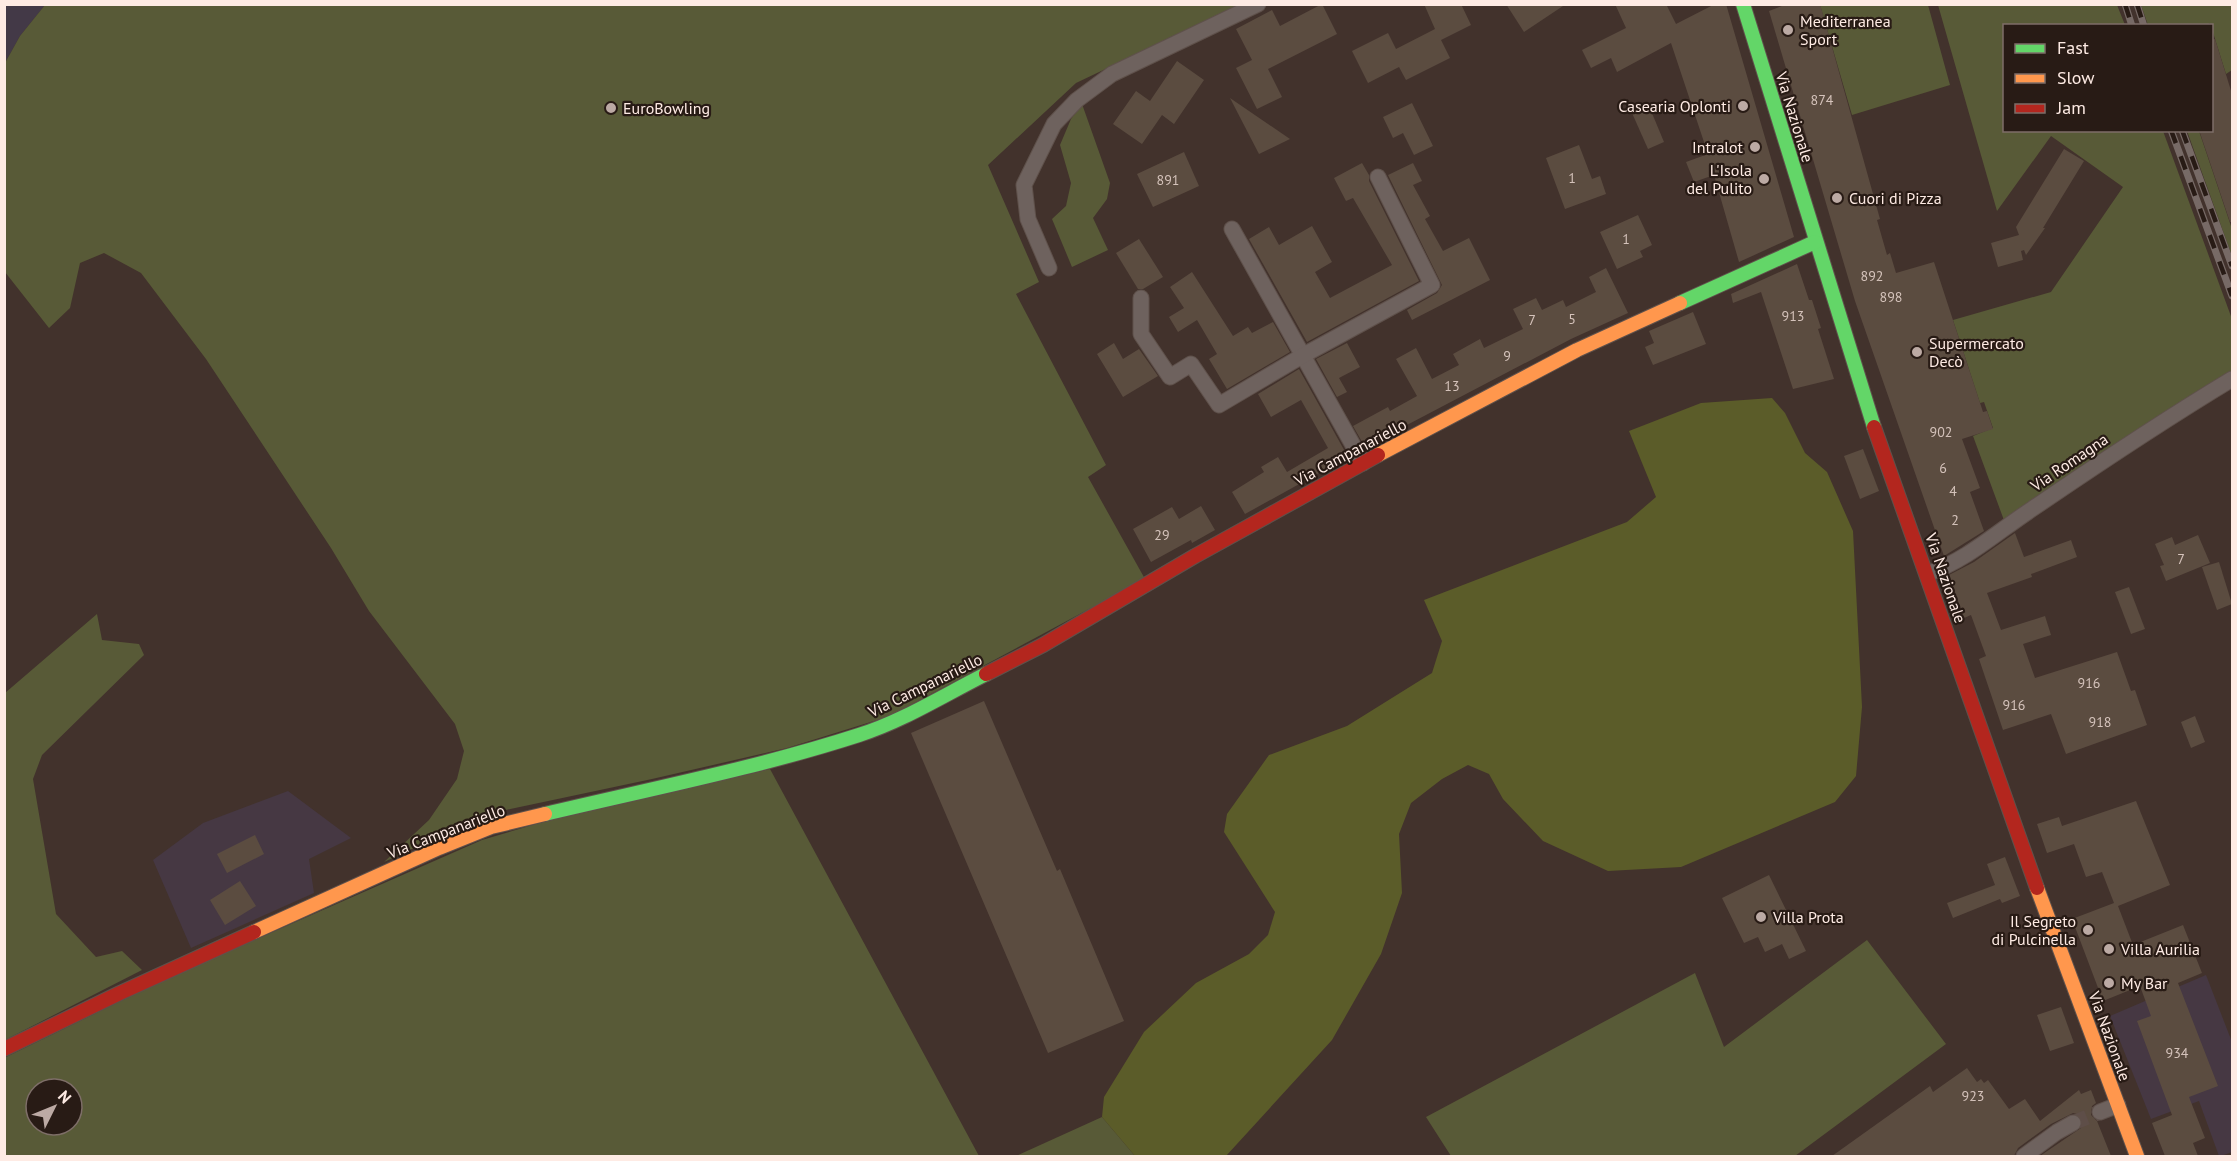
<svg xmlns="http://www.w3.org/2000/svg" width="2237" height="1161" font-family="'PT Sans',sans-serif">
  <rect width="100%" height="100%" fill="#42322c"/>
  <g fill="#463843">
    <polygon points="288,791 351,838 309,859 314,893 191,948 153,860 203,823"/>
    <polygon points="2206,975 2232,1042 2232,1152 2221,1156 2219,1156 2199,1101 2151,1119 2110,1016"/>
  </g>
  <polygon fill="#433947" points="5,5 45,5 20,36 5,63"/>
  <g fill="#585a37" fill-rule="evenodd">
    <polygon points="45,5 1240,5 1076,83 988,165 1039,282 1016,294 1106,465 1088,477 1145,579 890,716 787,748 652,779 487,814 384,862 429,820 457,779 464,751 455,724 369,611 331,548 206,359 141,273 104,253 80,263 70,308 49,328 5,272 5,63 20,36"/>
    <polygon points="1862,5 1928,5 1950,85 1852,115 1820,5 1849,6"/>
    <polygon points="1938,5 2117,5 2125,25 2004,26 2004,130 2163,131 2232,319 2232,371 2170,409 2005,523 1973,436 1993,428 1984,402 1980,403 1953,320 2051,292 2123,187 2051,136 1997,211"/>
    <polygon points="2141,5 2232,5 2232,70 2226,74 2210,23 2205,26 2148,25"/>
    <polygon points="1082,104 1110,183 1107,199 1093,218 1108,250 1072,267 1052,219 1066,206 1071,183 1060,145 1071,119"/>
    <polygon points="2187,131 2199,131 2232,229 2232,256"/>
    <polygon points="97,614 102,640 139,644 144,655 42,755 33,779 56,914 96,957 122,951 142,970 5,1040 4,793 6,787 4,784 5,693"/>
    <path d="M 770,769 L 979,1156 L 5,1156 L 4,1058 L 168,978 L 482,840 L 546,821 ZM 36,1089 L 72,1089 L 72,1125 L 36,1125 Z"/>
    <polygon points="1867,940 1946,1044 1795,1156 1451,1156 1426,1117 1695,973 1724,1047"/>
    <polygon points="1102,1117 1135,1156 1016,1156"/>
  </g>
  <polygon fill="#5b5c29" points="1772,398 1785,413 1805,453 1827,472 1853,531 1862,707 1856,776 1835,802 1681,867 1608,871 1543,841 1503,799 1489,774 1468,765 1442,779 1411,803 1399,834 1402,893 1381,954 1332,1040 1226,1156 1135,1156 1102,1117 1104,1097 1144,1032 1196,983 1249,954 1268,935 1275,912 1224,832 1227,814 1269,755 1347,726 1432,673 1442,641 1424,600 1627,522 1656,497 1629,431 1701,403"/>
  <g fill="#5b4c40">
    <polygon points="1322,4 1337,34 1268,69 1282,97 1257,109 1236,68 1252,60 1236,29 1272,10 1280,26"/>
    <polygon points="1424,4 1461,4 1471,25 1441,40 1450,58 1406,80 1399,67 1368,83 1352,51 1388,33 1396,49 1435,29"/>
    <polygon points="1506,4 1566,4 1524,32"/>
    <polygon points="1615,4 1666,4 1676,24 1715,4 1726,4 1794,237 1739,262 1714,175 1694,182 1686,162 1708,154 1671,43 1617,72 1611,58 1591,68 1582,50 1626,28"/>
    <polygon points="1787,4 1820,4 1880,219 1877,220 1887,255 1890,253 1896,273 1934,262 1983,412 1987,411 1993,429 1962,439 1980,488 1970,492 1984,531 1944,556 1855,301 1769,11"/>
    <polygon points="2215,39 2232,94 2232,222 2230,222 2199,130 2211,130 2211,40"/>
    <polygon points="1177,61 1204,80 1174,124 1162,115 1142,144 1113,124 1136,91 1150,101"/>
    <polygon points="1230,98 1290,139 1259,154"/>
    <polygon points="1412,103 1433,146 1414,155 1403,133 1393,138 1383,117"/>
    <polygon points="1649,106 1664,142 1648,149 1632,113"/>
    <polygon points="1579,145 1592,179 1600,176 1606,194 1565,209 1546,158"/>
    <polygon points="2064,149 2084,161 2043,228 2045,228 2026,255 2024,250 2021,251 2023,260 1998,267 1991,243 2019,235 2016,227"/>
    <polygon points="1184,152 1199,186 1153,207 1137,174"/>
    <polygon points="1362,163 1369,175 1369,181 1419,281 1307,342 1249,239 1269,227 1279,245 1312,226 1332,262 1315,272 1330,298 1392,265 1353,198 1346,201 1334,178"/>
    <polygon points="1413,163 1422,181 1413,185 1430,216 1425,219 1443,251 1469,238 1490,280 1412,320 1407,310 1437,293 1442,285 1388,175"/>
    <polygon points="1638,215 1652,245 1640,251 1643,257 1617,269 1600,232"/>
    <polygon points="1139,239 1163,277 1143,289 1138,289 1116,253"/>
    <polygon points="1797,264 1809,300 1812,300 1821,328 1818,329 1834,379 1793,389 1761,292 1733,303 1731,294"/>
    <polygon points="1606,268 1628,313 1571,339 1365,447 1353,426 1388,407 1390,411 1417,396 1396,359 1416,348 1432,379 1459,365 1453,354 1480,339 1484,348 1523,329 1513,309 1536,298 1542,310 1563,300 1566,307 1596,292 1589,277"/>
    <polygon points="1192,272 1233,336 1248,327 1252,333 1273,322 1290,352 1227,389 1209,359 1217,354 1197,320 1178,332 1169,317 1184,308 1170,287"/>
    <polygon points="1693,312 1706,344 1653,365 1645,347 1654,343 1649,331"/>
    <polygon points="1114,343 1123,359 1139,349 1158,376 1123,397 1097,354"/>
    <polygon points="1347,343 1360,367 1339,378 1347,392 1337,397 1316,359"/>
    <polygon points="1299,369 1348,457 1245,514 1232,492 1264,472 1261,467 1278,457 1287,472 1328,448 1301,400 1271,417 1258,394"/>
    <polygon points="1863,449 1879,491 1860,499 1844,456"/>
    <polygon points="1201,506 1215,530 1192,543 1191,540 1151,562 1133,529 1172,507 1179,519"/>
    <polygon points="2015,533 2024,557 2071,540 2077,557 2031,574 2032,577 1987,593 2001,630 2045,616 2051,635 2023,644 2035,678 2117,652 2131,691 2135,690 2147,725 2066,754 2051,714 2003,730 1979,659 1986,656 1971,615 1964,618 1949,575 1974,562"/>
    <polygon points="2198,535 2210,563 2166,581 2160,566 2164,565 2155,544 2172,537 2175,545"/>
    <polygon points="2219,562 2232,604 2217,610 2202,567"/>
    <polygon points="2129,587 2145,629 2131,634 2115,592"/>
    <polygon points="984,701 1057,871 1060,869 1124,1021 1048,1053 911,733"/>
    <polygon points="2195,716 2205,742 2191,748 2181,722"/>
    <polygon points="2136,801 2170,885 2118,906 2133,945 2183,925 2202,973 2178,983 2218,1086 2189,1097 2205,1138 2193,1143 2198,1156 2165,1156 2152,1123 2172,1115 2137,1021 2151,1016 2140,986 2103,1001 2072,919 2114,903 2102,872 2086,877 2074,844 2047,853 2037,824 2059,817 2062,826"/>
    <polygon points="255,835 264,854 227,873 217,854"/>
    <polygon points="2005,857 2020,896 2002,903 2000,899 1953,918 1947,903 1995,885 1987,864"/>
    <polygon points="1769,875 1806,951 1789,959 1782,944 1765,952 1758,937 1744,943 1722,898"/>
    <polygon points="240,881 256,906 225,925 210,900"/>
    <polygon points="2061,1007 2074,1043 2050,1051 2037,1015"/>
    <polygon points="1967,1068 1977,1082 1981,1079 1984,1083 1988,1080 2009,1109 2025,1099 2040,1121 2079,1090 2081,1094 2091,1090 2096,1103 2092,1106 2091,1115 2097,1121 2111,1156 2040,1156 2081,1128 2082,1119 2077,1114 2073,1113 2051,1124 2018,1148 2014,1156 1832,1156 1930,1086 1933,1092"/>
  </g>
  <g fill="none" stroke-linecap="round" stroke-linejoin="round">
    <polyline stroke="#5e4e48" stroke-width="15" stroke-dasharray="15 8" stroke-linecap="butt" points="2073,1123 2100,1112"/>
    <defs>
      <g id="street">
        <polyline points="1232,229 1363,463"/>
        <polyline points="1049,268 1028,219 1024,185 1054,124 1077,100 1112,74 1258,4"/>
        <polyline points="1141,298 1141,334 1170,377 1191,364 1219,405 1302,356 1432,285 1378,177"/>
        <path d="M 1927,574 C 1967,560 1997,532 2032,509 C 2098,464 2164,420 2232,379"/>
        <polyline points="2100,1112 2118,1105"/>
        <polyline points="2024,1156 2057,1132 2073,1123"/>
      </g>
      <g id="fast">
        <polyline points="1743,4 1874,427"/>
        <polyline points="1680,303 1815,242"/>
        <path d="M 545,814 C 650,789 757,768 859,735 C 903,721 944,695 986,674"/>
      </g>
      <g id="slow">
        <polyline points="1378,455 1577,350 1680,303"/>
        <polyline points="2037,888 2137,1156"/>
        <polyline points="254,932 439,848 491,827 545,814"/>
      </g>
      <g id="jam">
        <polyline points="1874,427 2037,888"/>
        <polyline points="986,674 1043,645 1195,556 1378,455"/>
        <polyline points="4,1049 120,993 254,932"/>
      </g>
    </defs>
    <use href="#street" stroke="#5f514b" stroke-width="17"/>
    <use href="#fast" stroke="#5f514b" stroke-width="16"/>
    <use href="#slow" stroke="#5f514b" stroke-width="16"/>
    <use href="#jam" stroke="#5f514b" stroke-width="16"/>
    <use href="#street" stroke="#6e625e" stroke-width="15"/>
    <use href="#fast" stroke="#63d668" stroke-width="14"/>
    <use href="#slow" stroke="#ff974d" stroke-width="14"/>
    <use href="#jam" stroke="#b3261e" stroke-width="14"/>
    <defs>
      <g id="rail">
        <polyline points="2125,4 2132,26"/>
        <polyline points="2137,4 2144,26"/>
        <polyline points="2171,130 2232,296"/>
        <polyline points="2182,130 2232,266"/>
      </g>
    </defs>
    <use href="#rail" stroke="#776a66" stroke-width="7"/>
    <use href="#rail" stroke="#281b15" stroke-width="4.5" stroke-dasharray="14" stroke-linecap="butt"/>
  </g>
  <g fill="#bcaaa4" stroke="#281b15" stroke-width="2">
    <circle cx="1788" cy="30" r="6"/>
    <circle cx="1743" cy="106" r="6"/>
    <circle cx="611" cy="108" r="6"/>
    <circle cx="1755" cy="147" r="6"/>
    <circle cx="1764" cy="179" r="6"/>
    <circle cx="1837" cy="198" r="6"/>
    <circle cx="1917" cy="352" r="6"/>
    <circle cx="1761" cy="917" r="6"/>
    <circle cx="2088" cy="930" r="6"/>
    <circle cx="2109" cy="949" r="6"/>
    <circle cx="2109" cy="983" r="6"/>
  </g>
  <g text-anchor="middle" stroke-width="4.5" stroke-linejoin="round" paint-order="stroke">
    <g font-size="14" fill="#d5c3bb">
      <text x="1822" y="105">874</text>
      <text x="1572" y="183">1</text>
      <text x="1168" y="185">891</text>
      <text x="1626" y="244">1</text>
      <text x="1872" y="281">892</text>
      <text x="1891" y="302">898</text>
      <text x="1793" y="321">913</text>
      <text x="1572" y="324">5</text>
      <text x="1532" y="325">7</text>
      <text x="1507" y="361">9</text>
      <text x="1452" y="391">13</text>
      <text x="1941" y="437">902</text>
      <text x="1943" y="473">6</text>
      <text x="1953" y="496">4</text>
      <text x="1955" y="525">2</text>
      <text x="1162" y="540">29</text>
      <text x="2181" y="564">7</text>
      <text x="2089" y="688">916</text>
      <text x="2014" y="710">916</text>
      <text x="2100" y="727">918</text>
      <text x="2177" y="1058">934</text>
      <text x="1973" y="1101">923</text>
    </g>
    <g font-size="16" fill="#feebe4" stroke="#281b15" text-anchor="start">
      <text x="1800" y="27">Mediterranea<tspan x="1800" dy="18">Sport</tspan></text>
      <text x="1731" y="112" text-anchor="end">Casearia Oplonti</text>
      <text x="623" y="114">EuroBowling</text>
      <text x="1743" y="153" text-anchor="end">Intralot</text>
      <text x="1752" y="176" text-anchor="end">L'Isola<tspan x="1752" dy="18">del Pulito</tspan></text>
      <text x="1849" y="204">Cuori di Pizza</text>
      <text x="1929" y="349">Supermercato<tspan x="1929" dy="18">Decò</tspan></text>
      <text x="1773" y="923">Villa Prota</text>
      <text x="2076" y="927" text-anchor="end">Il Segreto<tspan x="2076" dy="18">di Pulcinella</tspan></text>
      <text x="2121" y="955">Villa Aurilia</text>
      <text x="2121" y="989">My Bar</text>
    </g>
    <g font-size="16" fill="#feebe4" stroke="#281b15">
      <text transform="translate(1795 117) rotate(73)" y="6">Via Nazionale</text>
      <text transform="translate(1350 452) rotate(-28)" y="6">Via Campanariello</text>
      <text transform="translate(2069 462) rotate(-34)" y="6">Via Romagna</text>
      <text transform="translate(1946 578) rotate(71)" y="6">Via Nazionale</text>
      <text transform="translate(925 685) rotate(-26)" y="6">Via Campanariello</text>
      <text transform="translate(446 831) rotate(-21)" y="6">Via Campanariello</text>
      <text transform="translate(2110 1036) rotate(70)" y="6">Via Nazionale</text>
    </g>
  </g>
  <rect width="2237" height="1161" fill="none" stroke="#feebe4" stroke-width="12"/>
  <rect x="2003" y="24" width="210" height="108" fill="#281b15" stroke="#7e6e68" stroke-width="1.5"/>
  <rect x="2015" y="44" width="30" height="9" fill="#63d668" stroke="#7e6e68" stroke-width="1.5"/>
  <text x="2057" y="54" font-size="18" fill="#feebe4">Fast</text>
  <rect x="2015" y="74" width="30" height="9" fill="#ff974d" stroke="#7e6e68" stroke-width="1.5"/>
  <text x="2057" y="84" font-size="18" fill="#feebe4">Slow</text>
  <rect x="2015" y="104" width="30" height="9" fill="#b3261e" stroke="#7e6e68" stroke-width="1.5"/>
  <text x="2057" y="114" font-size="18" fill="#feebe4">Jam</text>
  <g transform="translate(54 1107) rotate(47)"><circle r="28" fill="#281b15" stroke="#7e6e68" stroke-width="1.5"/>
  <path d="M0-4.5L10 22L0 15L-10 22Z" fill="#bcaaa4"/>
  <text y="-9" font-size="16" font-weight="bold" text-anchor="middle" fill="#feebe4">N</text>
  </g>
</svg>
